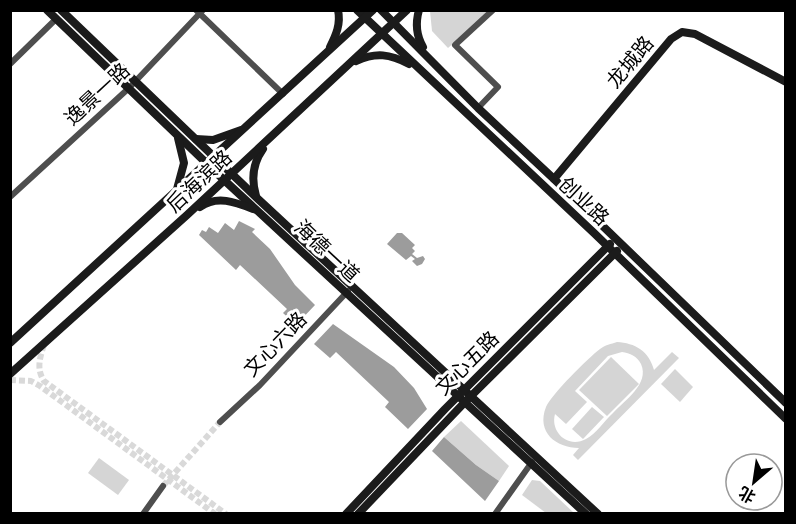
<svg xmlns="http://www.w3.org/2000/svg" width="796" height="524" font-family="'Golos Text','Noto Sans SC',sans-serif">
  <rect width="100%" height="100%" fill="#fff"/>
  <g fill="#d5d5d5" fill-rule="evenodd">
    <polygon points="430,11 431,10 489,11 448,48 432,31"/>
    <path d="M 617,342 C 635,343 649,351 654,370 L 672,352 L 679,358 L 578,460 L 573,455 L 579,448 C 556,448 536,432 546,407 C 551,395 588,358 600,349 C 605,345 611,344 617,342 ZM 622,352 C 630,353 637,356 641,364 C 650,384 624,401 613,413 C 604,421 596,434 586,439 C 568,449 550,432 555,414 L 566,424 L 587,402 L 575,391 L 608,356 Z"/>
    <polygon points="611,357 639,384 607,416 579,390"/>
    <polygon points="675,369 693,387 680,402 661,384"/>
    <polygon points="592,407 604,417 583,439 572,429"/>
    <polygon points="461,421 509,466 499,481 476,465 444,437"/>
    <polygon points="99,458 129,480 118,495 88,473"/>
    <polygon points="532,480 540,481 574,513 546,513 522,495"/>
  </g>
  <g fill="#9c9c9c">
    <polygon points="239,221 255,229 252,232 270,249 295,285 315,305 296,325 283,313 287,309 240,265 236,270 199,235 202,230 206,232 209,227 218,233 225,223 234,230"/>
    <polygon points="397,233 402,233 415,245 412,248 415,251 412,254 417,258 423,256 425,259 422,264 417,266 412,261 415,259 411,256 406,260 387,244"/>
    <polygon points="333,324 394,367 414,388 427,409 408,429 385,407 389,402 336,352 330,358 314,344"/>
    <polygon points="444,437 476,465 499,481 485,501 432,451"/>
  </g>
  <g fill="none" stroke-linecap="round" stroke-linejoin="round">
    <g stroke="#d9d9d9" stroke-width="6" stroke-dasharray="6 3" stroke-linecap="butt">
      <path d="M 44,345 C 40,357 36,369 44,381 L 226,514"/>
      <polyline points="10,380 31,381 40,386 215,514"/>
      <polyline points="163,486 220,422"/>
    </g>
    <g stroke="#4e4e4e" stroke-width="6">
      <polyline points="196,10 283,94"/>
      <polyline points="10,64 56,19"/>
      <polyline points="478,108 498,87 455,45 493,10"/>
      <polyline points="10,197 129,88 203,10"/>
      <polyline points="220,422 260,385 348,291"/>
      <polyline points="143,514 163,486"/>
      <polyline points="495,514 532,462"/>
    </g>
    <g stroke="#1b1b1b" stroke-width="8">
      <polyline points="47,10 224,180 586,514"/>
      <polyline points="61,10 258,199 598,514"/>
      <polyline points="357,10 594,233 786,419"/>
      <polyline points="381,10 478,108 554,179 786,403"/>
      <path d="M 419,10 C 415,24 416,35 423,47"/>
      <path d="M 330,47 C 336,35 341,24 338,10"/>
      <path d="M 356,61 C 376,52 390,54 409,64"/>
      <polyline points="196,139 213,140 241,130"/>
      <polyline points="554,179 671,39 682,32 695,34 786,82"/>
      <polyline points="177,189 184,163 178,138"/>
      <path d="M 256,196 C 251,179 253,163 263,149"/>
      <path d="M 200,207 C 217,195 235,202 253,209"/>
      <polyline points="10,343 373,10"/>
      <polyline points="10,374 187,215 407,10"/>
      <polyline points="346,514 445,409 610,244"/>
      <polyline points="358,514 465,402 617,251"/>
    </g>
  </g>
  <g text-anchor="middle" stroke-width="6" stroke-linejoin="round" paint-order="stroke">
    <g font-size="20" fill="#000" stroke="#fff">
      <text transform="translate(630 62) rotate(-50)" y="7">龙城路</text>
      <text transform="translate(97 94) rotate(-43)" y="7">逸景一路</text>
      <text transform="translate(199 181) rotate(-43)" y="7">后海滨路</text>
      <text transform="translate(584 201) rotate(43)" y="7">创业路</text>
      <text transform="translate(327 251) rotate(43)" y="7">海德一道</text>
      <text transform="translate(275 344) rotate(-46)" y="7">文心六路</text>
      <text transform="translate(467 363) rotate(-45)" y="7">文心五路</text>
    </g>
  </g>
  <rect width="796" height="524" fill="none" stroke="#000000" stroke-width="24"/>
  <g transform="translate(754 482) rotate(209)"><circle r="28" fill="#ffffff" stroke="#999999" stroke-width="1.5"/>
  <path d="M0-4.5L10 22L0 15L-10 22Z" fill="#000000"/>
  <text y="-9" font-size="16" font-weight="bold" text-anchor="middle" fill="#000000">北</text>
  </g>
</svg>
